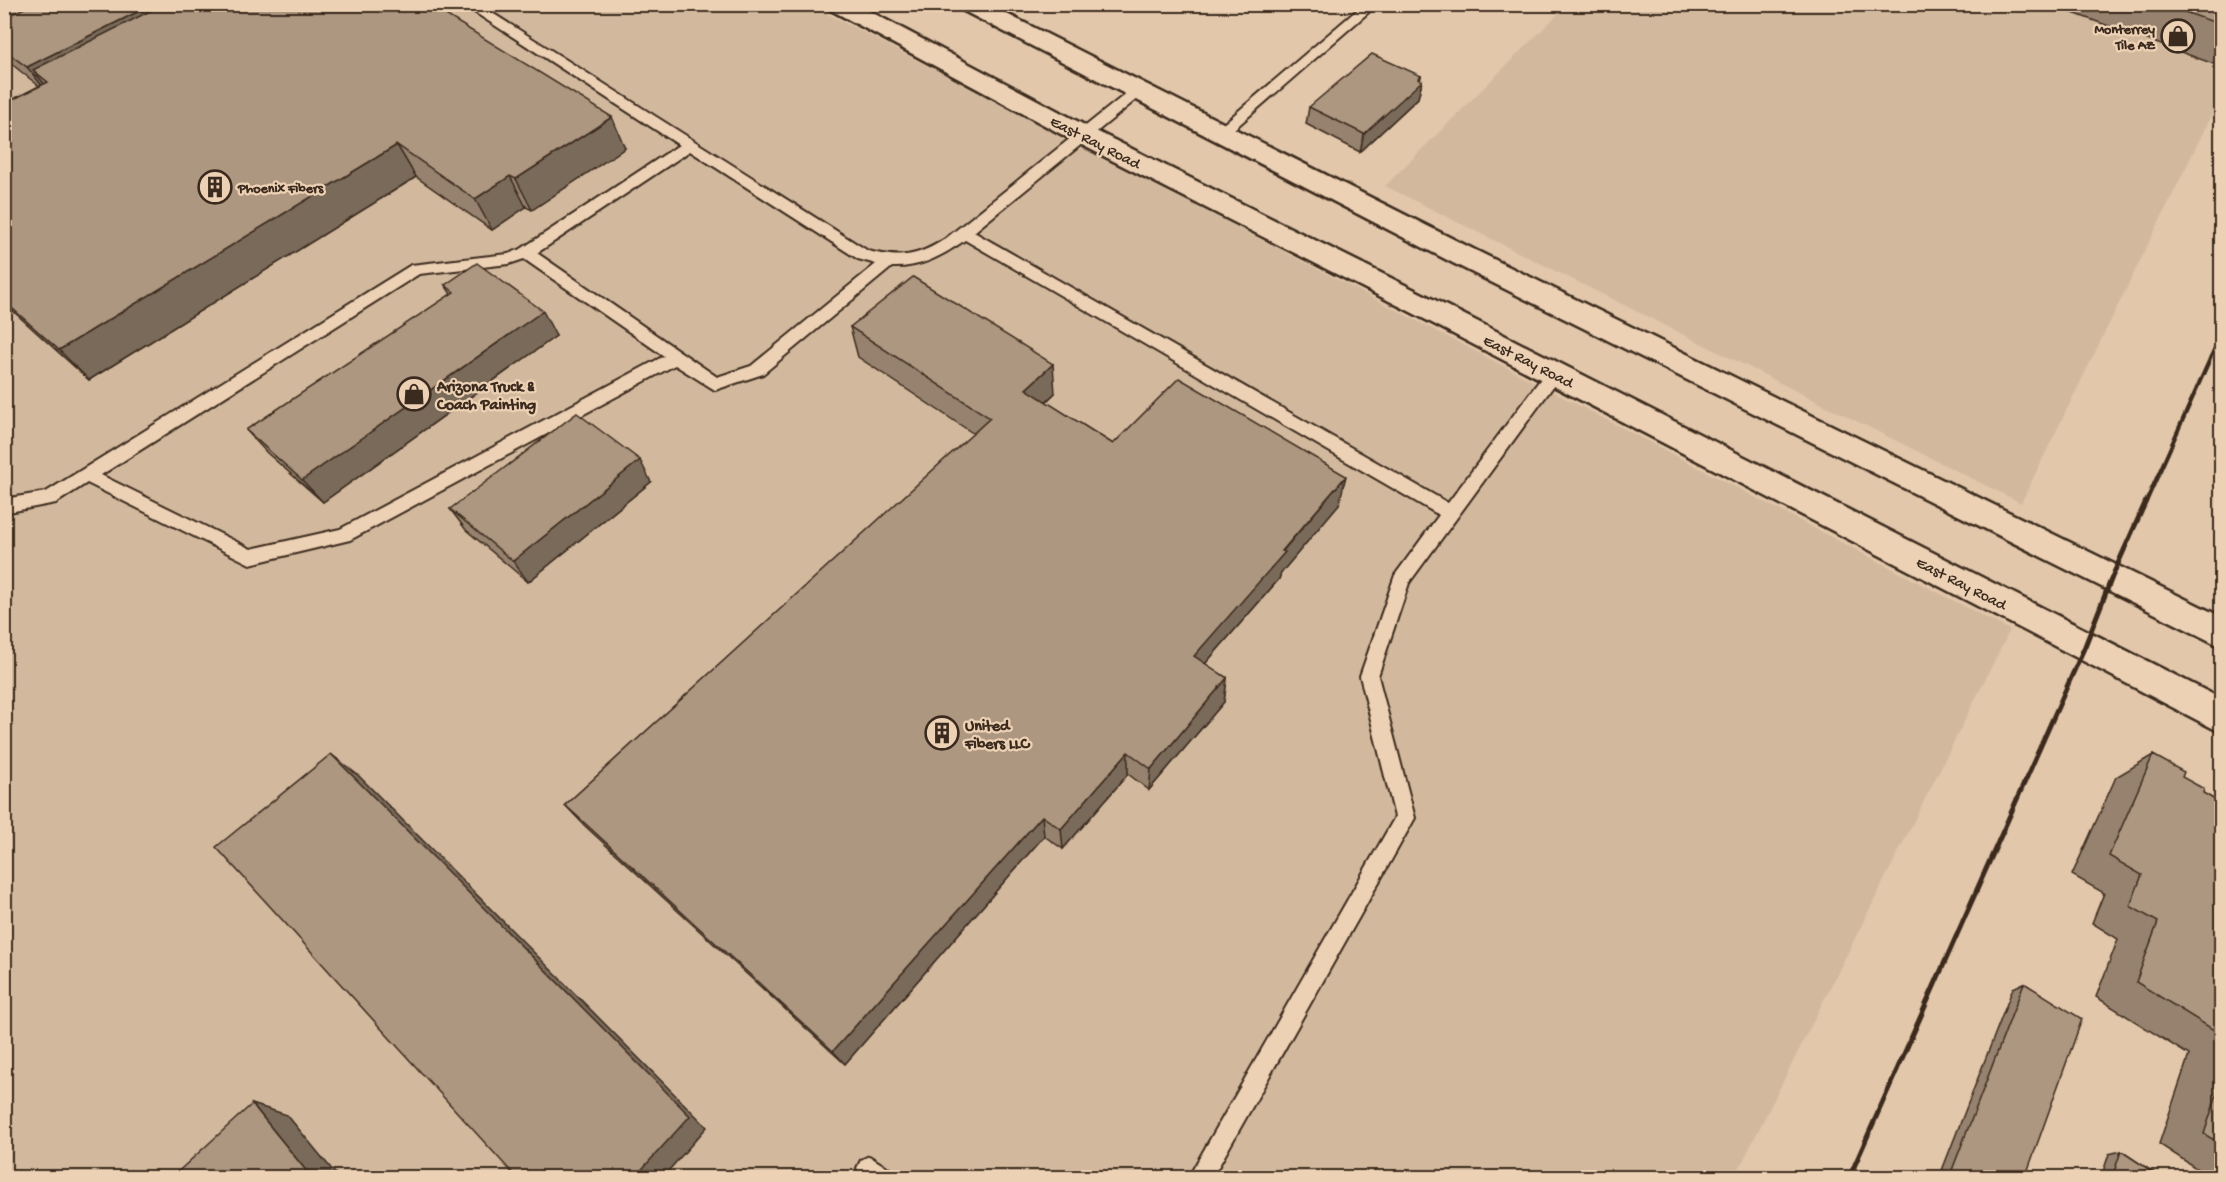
<svg xmlns="http://www.w3.org/2000/svg" width="2226" height="1182" font-family="'Gochi Hand',sans-serif">
  <rect width="100%" height="100%" fill="#e2c7ab"/>
  <filter id="ink" filterUnits="userSpaceOnUse"><feTurbulence type="fractalNoise" baseFrequency=".0167" numOctaves="2"/><feDisplacementMap in="SourceGraphic" scale="12" xChannelSelector="R" yChannelSelector="G"/><feConvolveMatrix kernelMatrix="1 2 1 2 8 2 1 2 1" color-interpolation-filters="sRGB"/></filter>
  <g filter="url(#ink)">
    <g fill="#d2b99e">
      <polygon points="17,5 811,5 2010,630 1735,1177 5,1178 4,11"/>
      <polygon points="1567,5 2221,5 2221,96 2021,503 1385,186"/>
    </g>
    <g fill="none" stroke-linecap="round" stroke-linejoin="round">
      <defs>
        <g id="lane">
          <path d="M 462,4 L 478,4 L 868,251 C 901,259 917,257 945,239 L 1133,88 L 1143,88 L 1145,91 L 1143,94 L 974,232 L 1448,503 L 1548,369 L 1560,369 L 1562,373 L 1560,377 L 1409,583 L 1378,676 L 1415,818 L 1212,1178 L 1188,1178 L 1395,817 L 1360,676 L 1395,575 L 1439,515 L 965,240 C 942,256 921,268 892,267 L 763,374 L 715,390 L 675,365 L 350,540 L 250,564 L 87,483 L 56,503 L 4,513 L 4,499 L 46,492 L 411,265 L 508,254 L 521,249 L 679,145 ZM 690,151 L 858,259 L 876,264 L 751,366 L 717,377 L 537,253 ZM 524,259 L 664,356 L 340,529 L 251,549 L 101,475 L 419,274 L 509,264 Z"/>
          <polygon points="1364,4 1378,4 1225,137 1215,137 1213,134 1215,131"/>
          <polygon points="869,1156 891,1170 894,1178 861,1176 857,1168 861,1160"/>
        </g>
        <g id="primary">
          <polygon points="826,4 856,4 1092,129 1427,296 2222,699 2222,733 1407,310 1074,141 829,9"/>
          <polygon points="957,4 987,4 1473,249 2222,617 2222,647 1453,263 960,9"/>
        </g>
      </defs>
      <use href="#lane" stroke="#3b2a1e" stroke-width="4"/>
      <use href="#primary" stroke="#3b2a1e" stroke-width="5"/>
      <use href="#lane" fill="#edd1b4" fill-rule="evenodd"/>
      <use href="#primary" fill="#edd1b4" fill-rule="evenodd"/>
      <polyline stroke="#3b2a1e" stroke-width="4" points="2146,502 2222,332"/>
      <polyline stroke="#3b2a1e" stroke-width="5" points="1849,1178 2085,646 2112,577 2146,501"/>
    </g>
    <g fill="#96826e" stroke="#3b2a1e" stroke-width="1.5">
      <polygon points="2048,4 2222,4 2222,67"/>
      <polygon points="192,8 625,148 532,210 526,207 492,230 416,177 89,380 4,303 4,104 39,86 4,58 4,18"/>
      <polygon points="1421,76 1420,80 1422,81 1418,98 1360,152 1306,124 1309,107"/>
      <polygon points="445,285 556,336 323,502 267,453 246,430 451,294"/>
      <polygon points="850,327 1055,393 1046,402 1113,444 1339,504 1281,573 1279,579 1205,664 1227,678 1224,702 1149,790 1128,774 1063,849 1044,836 845,1064 585,826 565,805 974,434 858,357"/>
      <polygon points="651,482 528,582 466,530 450,509"/>
      <polygon points="2153,755 2203,793 2222,804 2222,1178 2211,1178 2159,1144 2189,1055 2096,997 2118,939 2092,923 2104,893 2072,875 2116,777"/>
      <polygon points="2024,983 2025,1178 1939,1178 2013,988"/>
      <polygon points="2121,1151 2162,1178 2101,1178 2109,1154"/>
    </g>
    <g fill="#7a6a5a" stroke="#3b2a1e" stroke-width="1.5">
      <polygon points="153,4 176,4 48,82 33,70 51,92 48,93 27,67"/>
      <polygon points="1421,76 1419,83 1422,81 1418,98 1360,152 1364,134"/>
      <polygon points="612,117 625,148 532,210 516,179"/>
      <polygon points="397,145 416,177 89,380 59,350"/>
      <polygon points="510,176 526,207 492,230 475,199"/>
      <polygon points="543,311 556,336 323,502 302,480"/>
      <polygon points="1053,364 1055,393 1028,418 1026,389"/>
      <polygon points="640,460 651,482 528,582 513,561"/>
      <polygon points="1346,476 1339,504 1281,573 1279,579 1191,680 1194,656"/>
      <polygon points="1227,678 1224,702 1149,790 1151,769"/>
      <polygon points="1128,752 1128,774 1063,849 1061,829"/>
      <polygon points="331,754 359,776 707,1127 662,1178 634,1178"/>
      <polygon points="1042,816 1044,836 845,1064 833,1051"/>
      <polygon points="252,1104 287,1115 339,1178 312,1178"/>
    </g>
    <g fill="#ae9780" stroke="#3b2a1e" stroke-width="1.5">
      <polygon points="32,4 153,4 27,67 4,50 4,18"/>
      <polygon points="164,4 187,4 192,8 199,4 428,4 612,117 516,179 510,176 475,199 397,145 59,350 4,301 4,104 48,82 33,70"/>
      <polygon points="2162,4 2222,4 2222,25"/>
      <polygon points="1372,54 1421,76 1418,79 1422,81 1364,134 1309,107"/>
      <polygon points="477,263 543,311 302,480 246,430 454,292 445,285"/>
      <polygon points="913,277 1053,364 1026,389 1113,444 1179,378 1346,476 1282,551 1285,552 1194,656 1227,678 1151,769 1128,752 1061,829 1042,816 833,1051 565,805 990,418 850,327"/>
      <polygon points="577,413 640,460 513,561 450,509"/>
      <polygon points="331,754 690,1116 634,1178 517,1178 216,847"/>
      <polygon points="2153,755 2184,772 2182,777 2204,789 2203,793 2222,804 2222,1035 2136,982 2158,922 2130,906 2142,875 2109,856"/>
      <polygon points="2024,983 2082,1019 2025,1178 1949,1178"/>
      <polygon points="2222,1079 2222,1145 2204,1134"/>
      <polygon points="252,1104 312,1178 171,1178"/>
      <polygon points="2121,1151 2162,1178 2112,1178"/>
    </g>
  </g>
  <defs>
    <symbol id="shop-ring" viewBox="-11 -11 22 22"><circle r="9.5" fill="#edd1b4" stroke="#3b2a1e" stroke-width="1.5"/><path d="M-5-2.5h2.3a2.7 3.5 0 0 1 5.4 0H5L5.5 6h-11ZM-1.5-2.5h3a1.5 2.3 0 0 0-3 0Z" fill="#3b2a1e"/></symbol>
    <symbol id="building-ring" viewBox="-11 -11 22 22"><circle r="9.5" fill="#edd1b4" stroke="#3b2a1e" stroke-width="1.5"/><path d="M-4-6H4V6H1V3H-1V6H-4ZM-2.5-4.3h1.7v1.8h-1.7ZM.8-4.3h1.7v1.8H.8ZM-2.5-1h1.7V.8h-1.7ZM.8-1h1.7V.8H.8Z" fill="#3b2a1e"/></symbol>
  </defs>
  <g fill-rule="evenodd">
    <use href="#shop-ring" x="2159" y="17" width="38" height="38"/>
    <use href="#building-ring" x="196" y="168" width="38" height="38"/>
    <use href="#shop-ring" x="395" y="375" width="38" height="38"/>
    <use href="#building-ring" x="923" y="714" width="38" height="38"/>
  </g>
  <g text-anchor="middle" stroke-width="4.5" stroke-linejoin="round" paint-order="stroke">
    <g font-size="14" font-weight="bold" fill="#3b2a1e" stroke="#edd1b4" text-anchor="end">
      <text x="2155" y="33">Monterrey<tspan x="2155" dy="16">Tile AZ</tspan></text>
      <text x="238" y="192" text-anchor="start">Phoenix Fibers</text>
    </g>
    <g font-size="16" fill="#3b2a1e" stroke="#edd1b4">
      <text transform="translate(1096 141) rotate(27)" y="6">East Ray Road</text>
      <text transform="translate(1529 360) rotate(27)" y="6">East Ray Road</text>
      <text transform="translate(1962 582) rotate(27)" y="6">East Ray Road</text>
    </g>
    <g font-size="16" font-weight="bold" fill="#3b2a1e" stroke="#edd1b4" text-anchor="start">
      <text x="437" y="391">Arizona Truck &amp;<tspan x="437" dy="18">Coach Painting</tspan></text>
      <text x="965" y="730">United<tspan x="965" dy="18">Fibers LLC</tspan></text>
    </g>
  </g>
  <rect width="2226" height="1182" fill="none" stroke="#edd1b4" stroke-width="24"/>
  <rect x="12" y="12" width="2202" height="1158" fill="none" stroke="#3b2a1e" stroke-width="2" filter="url(#ink)"/>
</svg>
